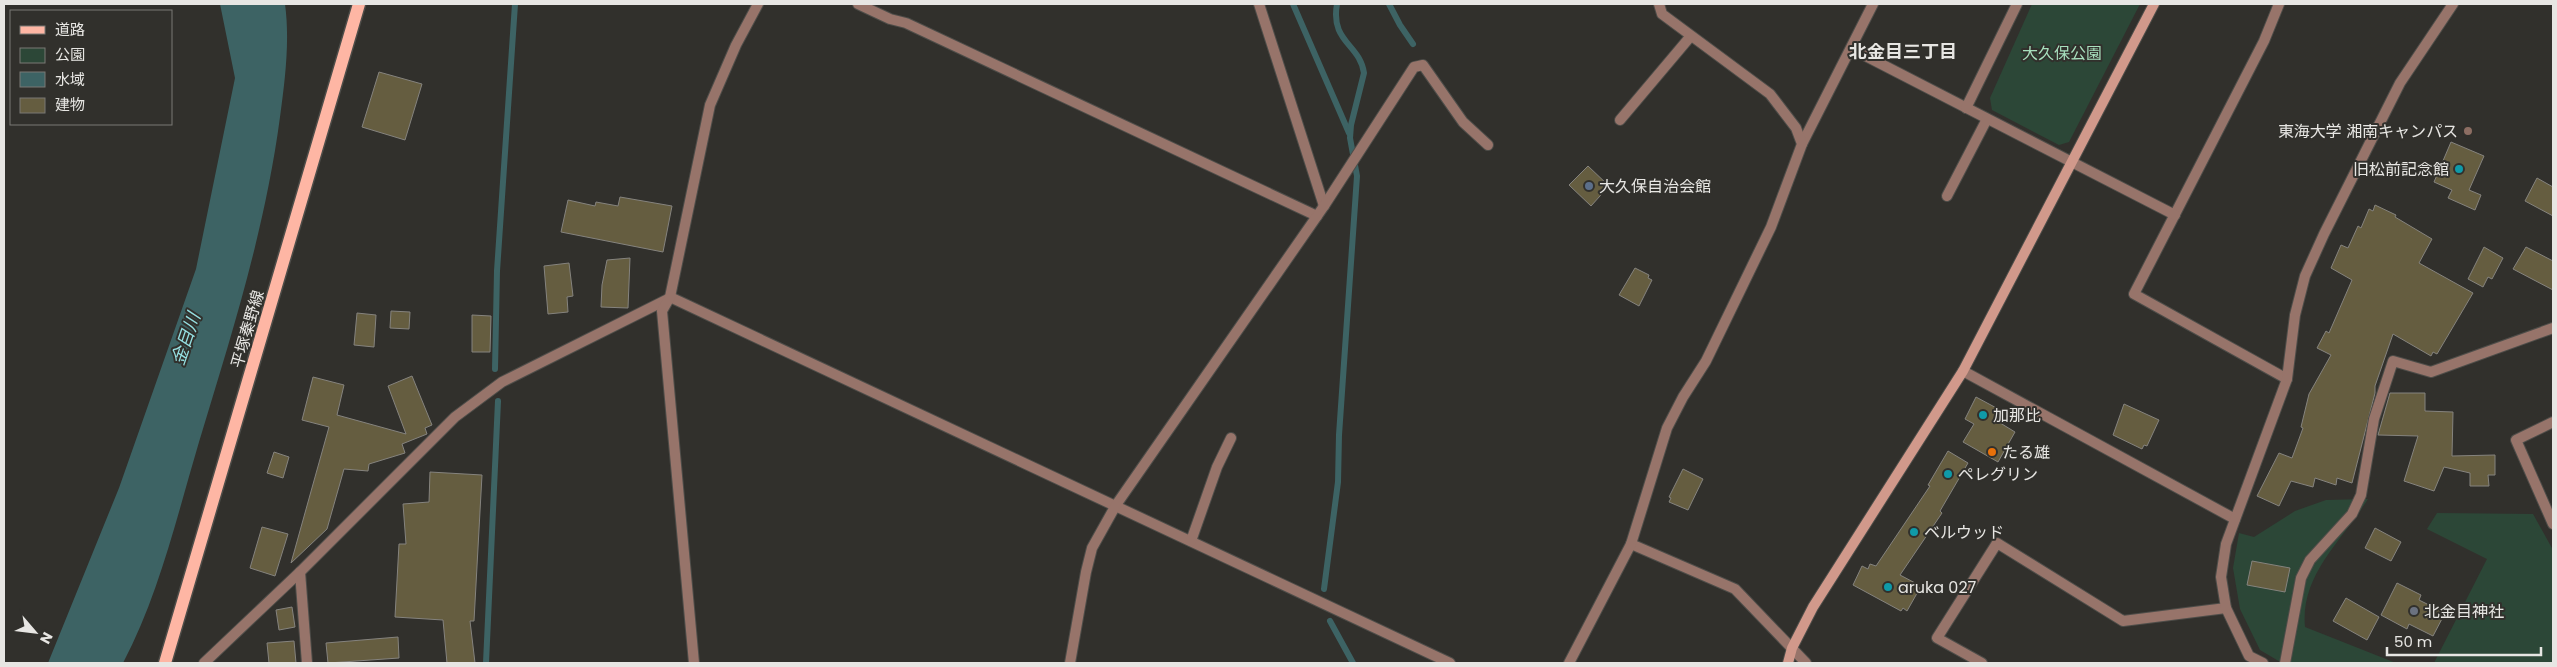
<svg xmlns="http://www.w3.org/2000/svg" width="2557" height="667" font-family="Poppins,'Noto Sans JP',sans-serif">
  <rect width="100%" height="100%" fill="#31302c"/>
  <g fill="#2c4737">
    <polygon points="2032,4 2140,4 2069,142 2059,145 1992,110 1990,98"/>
    <path d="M 2368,499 C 2342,541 2300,575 2305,627 L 2396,663 L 2282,663 L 2260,650 L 2240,609 L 2233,568 L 2239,533 L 2254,537 L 2295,511 L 2326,500 Z"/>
    <polygon points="2437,513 2533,514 2553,550 2553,663 2434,663 2487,559 2427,529"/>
  </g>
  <path fill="#3d6364" d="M 220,4 L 285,4 C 290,41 285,80 280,117 C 265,230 232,333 199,442 C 177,516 159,595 123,663 L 48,663 L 119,488 L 196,269 L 235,78 Z"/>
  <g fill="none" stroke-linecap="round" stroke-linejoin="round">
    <g stroke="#3d6364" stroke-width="6">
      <polyline points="1293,4 1349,133"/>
      <polyline points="1389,4 1400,25 1413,44"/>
      <polyline points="495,369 497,271 515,4"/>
      <path d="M 1324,589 L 1338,482 L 1339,435 L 1357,176 L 1350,138 L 1351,125 L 1364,73 C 1360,44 1330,42 1337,4"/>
      <polyline points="1330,621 1353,663"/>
      <polyline points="486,663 498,401"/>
    </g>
  </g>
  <g fill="#655d40" stroke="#85837e">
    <polygon points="379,72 422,84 405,140 362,127"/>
    <polygon points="2451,142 2484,156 2469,190 2481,195 2475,210 2448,198 2452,190 2434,182"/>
    <polygon points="1588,166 1609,186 1591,206 1569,185"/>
    <polygon points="2537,178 2553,187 2553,216 2525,201"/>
    <polygon points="620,197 672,206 663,252 561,232 568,200 595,206 596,202 618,206"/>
    <polygon points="2375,205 2396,215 2395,217 2432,239 2419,263 2473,293 2437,354 2433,352 2431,356 2393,334 2375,386 2375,393 2352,483 2337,478 2336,485 2315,478 2313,487 2291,481 2279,506 2257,496 2279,453 2292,458 2303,428 2301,427 2309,394 2331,355 2317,348 2326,331 2329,333 2352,280 2331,268 2341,245 2348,248 2358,226 2361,228 2369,209 2373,211"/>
    <polygon points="2484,247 2503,258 2492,279 2488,277 2483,287 2468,279"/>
    <polygon points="2526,247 2553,261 2553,290 2513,269"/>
    <polygon points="630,258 628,308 601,307 602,285 607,260"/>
    <polygon points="569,263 573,296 567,297 568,312 548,314 544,266"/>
    <polygon points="1635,268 1649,275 1648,278 1652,280 1639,306 1619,295"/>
    <polygon points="391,311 410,312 409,329 390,328"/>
    <polygon points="357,313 376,315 374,347 354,345"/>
    <polygon points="472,315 491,316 490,352 472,352"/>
    <polygon points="412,376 432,425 425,428 427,434 402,444 405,453 369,464 368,471 344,469 327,529 291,563 329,427 302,420 313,377 344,385 337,415 406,434 388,386"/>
    <polygon points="2390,393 2425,393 2425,411 2453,412 2452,456 2495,455 2495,475 2488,475 2489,486 2470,486 2470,473 2444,467 2434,491 2404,481 2418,436 2378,435"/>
    <polygon points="1976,397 2002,411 1997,421 2015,432 1998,462 1963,442 1974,424 1965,419"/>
    <polygon points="2124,404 2159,420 2147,446 2144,445 2142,449 2113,435"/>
    <polygon points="1948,451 1968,463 1940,511 1942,513 1900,575 1917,584 1916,586 1920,588 1907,611 1903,608 1901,611 1853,585 1862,566 1868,569 1870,564 1876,566 1930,486 1928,485"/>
    <polygon points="274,452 289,457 283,478 267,473"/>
    <polygon points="1683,469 1703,479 1688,510 1669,502 1671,498 1669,497"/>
    <polygon points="430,472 482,475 474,621 470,621 475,663 447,663 443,620 395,617 399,544 406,544 403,504 429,502"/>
    <polygon points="262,527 288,534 275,576 250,568"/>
    <polygon points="2375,528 2401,542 2391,561 2365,548"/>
    <polygon points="2252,561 2290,568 2285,592 2247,585"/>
    <polygon points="2397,583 2421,595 2419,600 2445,613 2433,636 2409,624 2407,629 2381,615"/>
    <polygon points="2346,598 2379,617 2367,640 2333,621"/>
    <polygon points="292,607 295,627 279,630 276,610"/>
    <polygon points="398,637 399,658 328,663 326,643"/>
    <polygon points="294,641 296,663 269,663 267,643"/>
  </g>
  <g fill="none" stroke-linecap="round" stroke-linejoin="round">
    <defs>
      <g id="street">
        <polyline points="858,4 890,19 906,23 1317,216"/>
        <polyline points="1259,4 1324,206"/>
        <polyline points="2279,4 2264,41 2134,294 2287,379"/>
        <polyline points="1852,49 2175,215"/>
        <polyline points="1966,108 2017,4"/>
        <polyline points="1620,120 1690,37"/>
        <polyline points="1802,144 1873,4"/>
        <polyline points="1947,196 1987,119"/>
        <polyline points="670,297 1450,663"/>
        <polyline points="1963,371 2235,519"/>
        <polyline points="2553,422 2516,440 2553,524"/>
        <polyline points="1191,541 1217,467 1231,438"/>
        <polyline points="1631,544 1735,589 1806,663"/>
        <polyline points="300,572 307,663"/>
        <polyline points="204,663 300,572 455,417 502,382 670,298"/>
        <polyline points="694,663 662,311 670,297 710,105 736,45 758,4"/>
        <polyline points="1070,663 1086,572 1092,548 1116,505 1324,206 1414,67 1423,65 1463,122 1488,145"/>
        <polyline points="1569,663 1631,544 1667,428 1683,397 1706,361 1771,227 1802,144 1796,128 1770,94 1662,14 1659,4"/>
        <polyline points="1982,663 1937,638 1997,543 2123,621 2226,608"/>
        <polyline points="2263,663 2249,656 2226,608 2221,577 2226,544 2287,379 2295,315 2305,276 2324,234 2400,83 2453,4"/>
        <polyline points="2285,663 2301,578 2310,560 2352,514 2361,495 2374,419 2393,361 2431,372 2553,328"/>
      </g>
      <polyline id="secondary" points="1788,663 1792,648 1813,607 1963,371 2154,4"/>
      <polyline id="primary" points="165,663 359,4"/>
    </defs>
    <use href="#street" stroke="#4e4d49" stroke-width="12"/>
    <use href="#secondary" stroke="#4e4d49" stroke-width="12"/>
    <use href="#primary" stroke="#4e4d49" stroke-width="15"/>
    <use href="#street" stroke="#97746a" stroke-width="10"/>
    <use href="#secondary" stroke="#d1998b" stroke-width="10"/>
    <use href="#primary" stroke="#feb6a4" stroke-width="12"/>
  </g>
  <circle fill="#8d6e63" stroke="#31302c" stroke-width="2" cx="2468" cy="131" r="5"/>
  <g fill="#0f9aa8" stroke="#31302c" stroke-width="2">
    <circle cx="2459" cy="169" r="5"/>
    <circle cx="1983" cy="415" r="5"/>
    <circle cx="1948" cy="474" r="5"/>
    <circle cx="1914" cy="532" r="5"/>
    <circle cx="1888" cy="587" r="5"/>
  </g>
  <circle fill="#5c6f8a" stroke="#31302c" stroke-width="2" cx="1589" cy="186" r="5"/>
  <circle fill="#e8710a" stroke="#31302c" stroke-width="2" cx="1992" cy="452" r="5"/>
  <circle fill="#6b7280" stroke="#31302c" stroke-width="2" cx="2414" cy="611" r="5"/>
  <g text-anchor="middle" stroke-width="4" stroke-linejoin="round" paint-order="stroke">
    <g font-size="16" fill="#a7dfbd" stroke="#31302c">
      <text x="2062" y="59">大久保公園</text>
    </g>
    <g font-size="16" fill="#e7e6e3" stroke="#31302c" text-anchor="start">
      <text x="2458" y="137" text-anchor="end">東海大学 湘南キャンパス</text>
      <text x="2449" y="175" text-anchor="end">旧松前記念館</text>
      <text x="1599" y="192">大久保自治会館</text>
      <text x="1993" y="421">加那比</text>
      <text x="2002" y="458">たる雄</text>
      <text x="1958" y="480">ペレグリン</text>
      <text x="1924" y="538">ベルウッド</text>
      <text x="1898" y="593">aruka 027</text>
      <text x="2424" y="617">北金目神社</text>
    </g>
    <g font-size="16" fill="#e7e6e3" stroke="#31302c">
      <text transform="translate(247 329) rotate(-74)" y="6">平塚秦野線</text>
    </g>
    <g font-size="18" font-weight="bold" fill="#e7e6e3" stroke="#31302c">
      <text x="1903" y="58">北金目三丁目</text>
    </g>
    <g font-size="18" font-style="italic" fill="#95dfe1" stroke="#31302c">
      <text transform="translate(186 339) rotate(-71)" y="6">金目川</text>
    </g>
  </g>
  <rect width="2557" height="667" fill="none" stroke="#e7e6e3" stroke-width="10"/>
  <rect x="10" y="10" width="162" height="115" fill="#31302c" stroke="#7a7975"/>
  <rect x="20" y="26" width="25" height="8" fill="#feb6a4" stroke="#7a7975"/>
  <text x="55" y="35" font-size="15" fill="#e7e6e3">道路</text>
  <rect x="20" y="48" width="25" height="15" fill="#2c4737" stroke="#7a7975"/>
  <text x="55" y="60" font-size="15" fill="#e7e6e3">公園</text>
  <rect x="20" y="72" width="25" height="15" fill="#3d6364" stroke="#7a7975"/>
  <text x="55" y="85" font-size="15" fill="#e7e6e3">水域</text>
  <rect x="20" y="98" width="25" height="15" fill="#655d40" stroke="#7a7975"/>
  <text x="55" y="110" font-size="15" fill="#e7e6e3">建物</text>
  <g transform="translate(35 632) rotate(118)" stroke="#31302c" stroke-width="4" paint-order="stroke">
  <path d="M0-4L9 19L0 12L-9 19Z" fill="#e7e6e3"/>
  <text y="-8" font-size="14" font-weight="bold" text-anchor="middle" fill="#e7e6e3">N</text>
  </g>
  <path d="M2387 647v8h154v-8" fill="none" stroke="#e7e6e3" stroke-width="2.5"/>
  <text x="2394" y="647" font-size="15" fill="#e7e6e3" stroke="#31302c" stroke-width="4" paint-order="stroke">50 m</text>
</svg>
